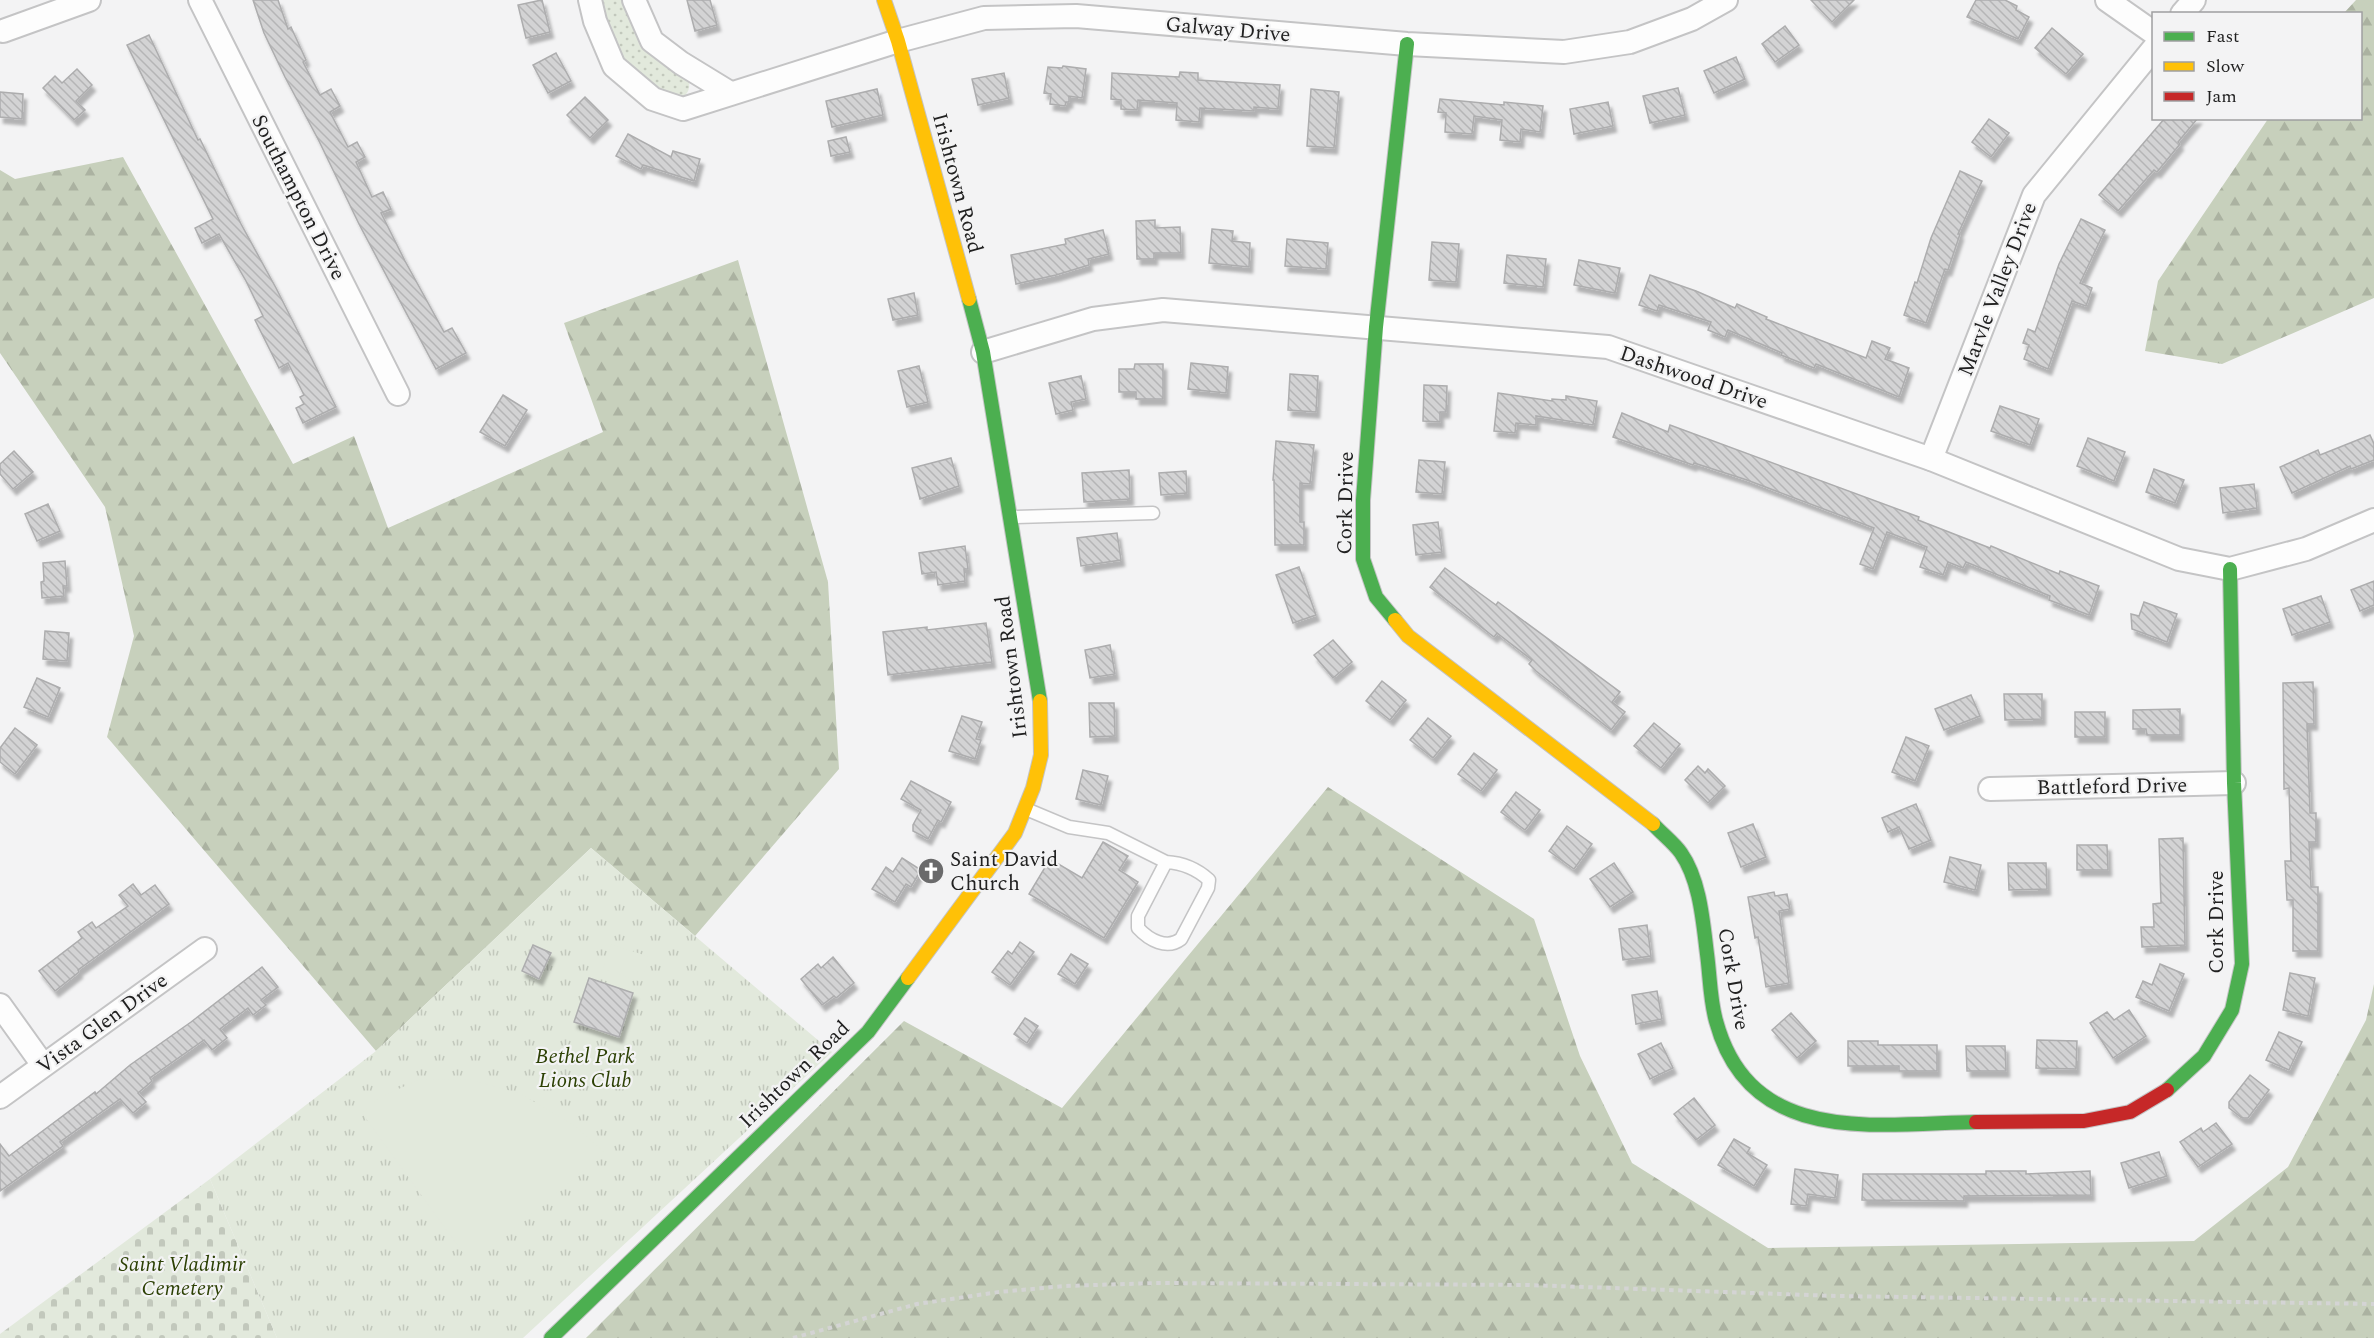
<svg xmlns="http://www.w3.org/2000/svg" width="2374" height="1338" font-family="Spectral,serif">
  <defs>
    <pattern id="grass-dots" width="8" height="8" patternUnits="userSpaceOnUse" patternTransform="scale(1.5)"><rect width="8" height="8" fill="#e2e9dc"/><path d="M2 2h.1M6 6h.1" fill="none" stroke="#c2c8bc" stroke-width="1.8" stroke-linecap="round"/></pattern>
    <pattern id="forest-firs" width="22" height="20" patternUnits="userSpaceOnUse" patternTransform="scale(1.5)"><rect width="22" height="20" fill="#c7d0bc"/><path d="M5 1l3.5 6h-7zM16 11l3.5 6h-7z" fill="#abb2a1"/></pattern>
    <pattern id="cemetery-stones" width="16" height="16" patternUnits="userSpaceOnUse" patternTransform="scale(1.5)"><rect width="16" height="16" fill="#e2e9dc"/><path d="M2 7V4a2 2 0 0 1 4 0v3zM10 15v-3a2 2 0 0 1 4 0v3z" fill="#c2c8bc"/></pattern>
    <pattern id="park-tufts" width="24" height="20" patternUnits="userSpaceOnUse" patternTransform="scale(1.5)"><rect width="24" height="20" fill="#e2e9dc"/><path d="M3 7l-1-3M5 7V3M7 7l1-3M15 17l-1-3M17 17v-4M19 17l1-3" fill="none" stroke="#c2c8bc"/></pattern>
    <pattern id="building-back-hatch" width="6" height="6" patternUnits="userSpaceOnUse" patternTransform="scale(1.5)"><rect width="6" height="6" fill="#d3d3d4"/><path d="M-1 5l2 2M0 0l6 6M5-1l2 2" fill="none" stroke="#b5b5b6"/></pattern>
    <filter id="shadow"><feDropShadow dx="3.5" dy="6" stdDeviation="1.5" flood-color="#0004"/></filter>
  </defs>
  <rect width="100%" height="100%" fill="#f3f3f4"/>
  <path fill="url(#grass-dots)" d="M 596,0 L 626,0 L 689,81 C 690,90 688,93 681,99 L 657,92 L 615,52 Z"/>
  <g fill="url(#forest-firs)">
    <polygon points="2356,0 2374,0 2374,298 2222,364 2145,351 2158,281 2268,119 2360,118 2360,14 2344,13"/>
    <polygon points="123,157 293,464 354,436 388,528 603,432 564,323 738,260 828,582 839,769 695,936 591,848 376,1051 107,737 134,636 105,507 0,353 0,170 15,179"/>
    <polygon points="1328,787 1534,919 1580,1056 1632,1163 1768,1248 2194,1241 2288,1167 2366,1020 2374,984 2374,1338 586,1338 904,1021 1062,1108"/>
  </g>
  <polygon fill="url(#cemetery-stones)" points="210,1179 277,1338 0,1338 0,1334"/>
  <polygon fill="url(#park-tufts)" points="591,848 832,1052 523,1338 277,1338 210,1179 376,1051"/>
  <g fill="#e2e9dc">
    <polygon points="611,944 650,957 641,982 603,969"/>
    <polygon points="469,1079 521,1094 575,1126 605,1153 478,1257 466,1257 362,1113 379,1098 418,1080"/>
  </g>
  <g fill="url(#building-back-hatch)" stroke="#adadae" stroke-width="1.5" filter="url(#shadow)">
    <polygon points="253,0 278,0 288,29 291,27 306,60 303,62 320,95 331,89 340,106 330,112 348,147 357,142 365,157 356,162 372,197 383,192 391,209 381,213 405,261 444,332 452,328 466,353 436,369 359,224 319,141 285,77 264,33"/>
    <polygon points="542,0 550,32 526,38 518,5"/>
    <polygon points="687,0 710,0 717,25 695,31"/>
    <polygon points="1811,0 1854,0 1832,22"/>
    <polygon points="1976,0 2005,0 2017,6 2016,10 2029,17 2018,39 1967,17"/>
    <polygon points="1785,26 1799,45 1775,62 1762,44"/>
    <polygon points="2052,28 2083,54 2066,74 2035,48"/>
    <polygon points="149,35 198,140 200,139 241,224 276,288 336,407 303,423 296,408 304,404 300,397 304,395 288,363 279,368 255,320 263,316 246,281 219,234 202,243 195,228 213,219 127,45"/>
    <polygon points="556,53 571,81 548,93 533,65"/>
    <polygon points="1736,57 1745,79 1714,93 1704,71"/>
    <polygon points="1063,66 1086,69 1082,98 1069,96 1069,102 1066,102 1065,106 1050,104 1051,94 1044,93 1048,67 1062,68"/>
    <polygon points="77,69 92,85 76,101 85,110 74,120 43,88 55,76 62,83"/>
    <polygon points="1180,72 1198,73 1198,80 1280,85 1278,109 1254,107 1254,111 1200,108 1199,122 1176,120 1177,103 1138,100 1137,110 1121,109 1121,100 1111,99 1112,73 1179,77"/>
    <polygon points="1004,73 1009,98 978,105 972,79"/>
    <polygon points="1678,88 1685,115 1650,123 1643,96"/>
    <polygon points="877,89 883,115 832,127 826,101"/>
    <polygon points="1311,89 1339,92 1334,148 1307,146"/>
    <polygon points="0,92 23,94 22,119 0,117"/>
    <polygon points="585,97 608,120 590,138 567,115"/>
    <polygon points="1440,99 1504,105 1504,102 1543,106 1540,132 1521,129 1520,142 1500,140 1502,120 1474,116 1472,134 1445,132 1446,113 1438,112"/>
    <polygon points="1608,102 1613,126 1574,134 1570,109"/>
    <polygon points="2165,118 2198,118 2178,142 2180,144 2157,172 2154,170 2118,211 2099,195"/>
    <polygon points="1989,119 2009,133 1991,157 1972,142"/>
    <polygon points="628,134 671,157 673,151 700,159 694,181 643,165 641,169 616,156"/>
    <polygon points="846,137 850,152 831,156 828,141"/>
    <polygon points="1960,171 1982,181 1958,234 1960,234 1948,270 1945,269 1926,323 1904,315 1915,282 1917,283 1931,238"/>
    <polygon points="2081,219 2105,230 2080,283 2092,288 2086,306 2072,301 2048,369 2024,359 2029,345 2023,343 2028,329 2035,332 2059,264"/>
    <polygon points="1155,220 1155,228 1180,227 1181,253 1154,253 1154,259 1137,259 1136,221"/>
    <polygon points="1212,229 1233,231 1232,241 1250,243 1249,267 1209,263"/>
    <polygon points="1103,230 1109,254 1088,259 1089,265 1056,275 1016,284 1011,255 1066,244 1065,239"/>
    <polygon points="1287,239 1328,243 1326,269 1285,266"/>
    <polygon points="1432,242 1459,244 1456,282 1429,280"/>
    <polygon points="1507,255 1546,259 1543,287 1504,283"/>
    <polygon points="1579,260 1620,268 1615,293 1574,285"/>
    <polygon points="1650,275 1696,291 1735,308 1737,304 1767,317 1766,319 1866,358 1872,341 1890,348 1885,359 1909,368 1899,397 1816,364 1814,368 1781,355 1782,353 1728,330 1725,337 1708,330 1711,322 1659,305 1657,311 1639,305"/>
    <polygon points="914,293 918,315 893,320 888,299"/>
    <polygon points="1191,363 1228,367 1226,393 1188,389"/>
    <polygon points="1135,364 1163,364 1163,399 1136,399 1136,392 1119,392 1119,369 1134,369"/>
    <polygon points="919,366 928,402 907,407 898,371"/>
    <polygon points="1290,374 1318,376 1316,412 1288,410"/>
    <polygon points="1081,376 1086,399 1071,402 1073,410 1056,414 1049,383"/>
    <polygon points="1424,385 1447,386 1446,412 1440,412 1440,422 1423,421"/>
    <polygon points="1498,393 1552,401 1552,399 1566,400 1566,396 1597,401 1593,425 1536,416 1536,425 1516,423 1515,433 1494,431"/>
    <polygon points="503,395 527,410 505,446 480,432"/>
    <polygon points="2000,406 2039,419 2030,445 1991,431"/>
    <polygon points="1622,413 1668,432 1670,425 1919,517 1918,520 1990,548 1991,546 2059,574 2060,571 2099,586 2089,615 2049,600 2050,596 1966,562 1963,568 1948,562 1943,575 1920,567 1927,547 1887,532 1873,569 1860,564 1874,528 1747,480 1694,463 1693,465 1613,437"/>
    <polygon points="2370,435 2374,444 2374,460 2351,469 2350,466 2292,493 2280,467 2318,450 2320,455"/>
    <polygon points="2088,438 2125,452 2114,481 2077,466"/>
    <polygon points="1276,441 1314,445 1310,484 1300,483 1300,522 1304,522 1304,545 1275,545 1274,480 1273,480"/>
    <polygon points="14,451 33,472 13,489 0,474 0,464"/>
    <polygon points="951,458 959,486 920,499 912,468"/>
    <polygon points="1419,460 1445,462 1442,494 1416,492"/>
    <polygon points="2154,469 2184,480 2175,503 2146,492"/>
    <polygon points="1129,470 1130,499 1084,502 1082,473"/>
    <polygon points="1186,471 1187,493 1161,495 1159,473"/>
    <polygon points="2254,484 2257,508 2223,513 2220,488"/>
    <polygon points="48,504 60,531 37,541 25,514"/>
    <polygon points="1438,522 1442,552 1416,555 1413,525"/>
    <polygon points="1117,533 1121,560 1081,566 1077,538"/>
    <polygon points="965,546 968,569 964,569 965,581 938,585 936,572 922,574 919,553"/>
    <polygon points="65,561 67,586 63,586 64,596 42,598 41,582 44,581 43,563"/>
    <polygon points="1299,567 1316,615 1293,623 1276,575"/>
    <polygon points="1445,568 1496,605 1498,602 1620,692 1612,702 1625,712 1611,730 1536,671 1529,664 1532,660 1497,633 1494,637 1430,587"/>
    <polygon points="2374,581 2374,605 2360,611 2351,590"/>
    <polygon points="2321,596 2330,622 2292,635 2283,609"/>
    <polygon points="2144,602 2177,614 2167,642 2132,629 2131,614 2139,616"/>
    <polygon points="986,623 992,662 888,675 883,632 927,627 927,630"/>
    <polygon points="45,631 69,633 67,661 43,659"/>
    <polygon points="1333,640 1352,662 1333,678 1314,655"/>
    <polygon points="1110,645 1115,674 1090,678 1085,650"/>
    <polygon points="37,678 60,688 48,717 24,707"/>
    <polygon points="1382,681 1406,700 1390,720 1366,701"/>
    <polygon points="2313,682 2314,724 2307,724 2310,813 2316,813 2316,842 2309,842 2311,887 2318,887 2318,951 2293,951 2293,900 2287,900 2285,861 2291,861 2289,788 2284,789 2283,683"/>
    <polygon points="2004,694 2042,694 2042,719 2005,720"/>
    <polygon points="1971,695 1980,716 1944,730 1935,709"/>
    <polygon points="1089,703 1114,703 1115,736 1090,737"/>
    <polygon points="2180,709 2180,735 2147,735 2146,729 2133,729 2133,710"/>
    <rect x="2075" y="712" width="30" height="25"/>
    <polygon points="962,716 982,722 976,739 981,740 975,759 949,751"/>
    <polygon points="1428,718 1451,736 1433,758 1410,740"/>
    <polygon points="1654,723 1680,744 1661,768 1634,746"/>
    <polygon points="15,728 37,745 15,774 0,762 0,748"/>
    <polygon points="1906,737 1929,746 1915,781 1892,772"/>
    <polygon points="1474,753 1497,770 1481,791 1458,774"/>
    <polygon points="1698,766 1705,773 1708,769 1725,786 1708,803 1685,780"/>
    <polygon points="1083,770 1108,776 1101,805 1076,799"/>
    <polygon points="911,781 951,802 941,822 938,820 928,839 913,831 913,825 921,810 901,799"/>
    <polygon points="1516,792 1540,810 1525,830 1501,812"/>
    <polygon points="1916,804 1931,840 1909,849 1899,827 1888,832 1882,818"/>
    <polygon points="1753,824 1766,857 1741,867 1728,833"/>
    <polygon points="1567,826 1592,844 1574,869 1549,851"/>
    <polygon points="2183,838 2185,945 2142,947 2141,927 2154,927 2153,904 2161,903 2159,839"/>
    <polygon points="1103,842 1128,856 1119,870 1138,882 1104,938 1029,894 1050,859 1082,878"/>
    <polygon points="2077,845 2107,845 2108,870 2077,870"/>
    <polygon points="1950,857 1981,865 1975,890 1944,882"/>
    <polygon points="902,858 921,870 911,887 906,884 895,902 872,889 886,867 893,872"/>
    <polygon points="1614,863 1633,892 1610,907 1590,879"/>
    <polygon points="2008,863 2046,863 2047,889 2009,890"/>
    <polygon points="133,884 141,895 155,885 169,904 78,970 79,972 55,991 39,971 82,938 78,932 92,922 96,928 128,906 119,895"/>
    <polygon points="1774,892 1775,896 1787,894 1790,909 1779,911 1789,983 1766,987 1758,937 1755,938 1748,897"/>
    <polygon points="1647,925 1651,956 1623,960 1619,929"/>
    <polygon points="1020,942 1034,952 1010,985 992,972 1008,951 1012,954"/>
    <polygon points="533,945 551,953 539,979 522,971"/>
    <polygon points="1071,954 1088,964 1075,984 1058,974"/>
    <polygon points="833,957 854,983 836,998 834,996 822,1005 801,979 818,964 821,968"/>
    <polygon points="2160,964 2184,974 2169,1011 2136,997 2143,981 2152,985"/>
    <polygon points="262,967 278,987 261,1000 266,1005 253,1015 248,1008 220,1029 227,1038 212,1050 204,1040 150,1078 152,1081 138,1093 146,1102 133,1113 120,1099 60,1142 63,1146 0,1191 0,1144 9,1156 95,1092 96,1094 130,1065 191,1022"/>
    <polygon points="2290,973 2315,978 2308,1016 2283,1010"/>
    <polygon points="589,978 633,993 619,1037 574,1022"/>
    <polygon points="1657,991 1662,1019 1636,1024 1632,995"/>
    <polygon points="2129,1010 2146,1036 2113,1058 2090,1023 2107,1012 2114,1020"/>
    <polygon points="1791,1013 1816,1041 1797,1058 1772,1030"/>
    <polygon points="1025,1018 1038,1026 1027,1043 1014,1034"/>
    <polygon points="2279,1032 2302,1042 2289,1070 2266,1060"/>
    <polygon points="2037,1040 2077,1041 2076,1069 2036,1068"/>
    <polygon points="1848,1041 1878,1041 1878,1045 1937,1045 1937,1071 1899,1071 1899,1066 1848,1066"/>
    <polygon points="1661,1043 1673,1068 1650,1079 1638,1054"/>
    <polygon points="1966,1046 2005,1046 2006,1071 1967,1071"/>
    <polygon points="2250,1075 2269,1090 2248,1118 2242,1118 2229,1108 2229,1102"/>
    <polygon points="1694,1098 1715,1125 1696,1140 1674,1114"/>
    <polygon points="2216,1123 2232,1144 2198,1167 2180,1142 2201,1128 2203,1132"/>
    <polygon points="1734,1139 1750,1148 1747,1153 1767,1165 1754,1186 1718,1165"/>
    <polygon points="2159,1152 2167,1176 2129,1188 2121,1163"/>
    <polygon points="1795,1169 1838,1175 1835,1198 1808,1194 1806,1206 1791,1204"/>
    <polygon points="1986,1171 2026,1171 2026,1174 2090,1171 2091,1195 1964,1196 1964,1201 1862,1200 1863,1174 1986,1174"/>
  </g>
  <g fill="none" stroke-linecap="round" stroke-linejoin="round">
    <defs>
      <g id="lane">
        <polyline points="1012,517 1153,513"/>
        <path d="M 1026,809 L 1069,827 L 1108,833 L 1166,862 L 1138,916 L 1138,928 C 1149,940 1167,950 1181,939 L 1208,888 L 1209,880 C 1196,868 1183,863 1166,862"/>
      </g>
      <g id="street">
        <polyline points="200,0 398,394"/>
        <polyline points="590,0 595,21 614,66 653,99 683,109 898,41 984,18 1076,16 1407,44 1564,52 1630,42 1692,19 1726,0"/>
        <polyline points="634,0 652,41 681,63 730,93"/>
        <polyline points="2107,0 2154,33"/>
        <polyline points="2182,14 2194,0"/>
        <polyline points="3,31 89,0"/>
        <polyline points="983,352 1093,319 1163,310 1608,347 1931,459 2179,559 2230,569 2306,549 2374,520"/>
        <polyline points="1931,459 2034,195 2154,48"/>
        <polyline points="1990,789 2234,783"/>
        <polyline points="0,1005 43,1065"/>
        <polyline points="0,1097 205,949"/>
      </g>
      <g id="fast">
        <polyline points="969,299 983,352 1040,701"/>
        <polyline points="1395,620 1376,597 1363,559 1363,500 1376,327 1407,44"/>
        <path d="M 1653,824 C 1662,834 1674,843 1681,853 C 1700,880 1703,922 1707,954 C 1710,976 1710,1000 1716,1021 C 1750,1147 1876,1124 1976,1122"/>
        <polyline points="2167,1090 2204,1056 2232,1010 2242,964 2234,783 2230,569"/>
        <polyline points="551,1338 868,1032 908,978"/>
      </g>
      <g id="slow">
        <polyline points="884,0 898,41 969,299"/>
        <polyline points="1395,620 1408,636 1653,824"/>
        <polyline points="908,978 1015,833 1033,788 1041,755 1040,701"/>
      </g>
      <polyline id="jam" points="1976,1122 2084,1121 2130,1112 2167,1090"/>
    </defs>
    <use href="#lane" stroke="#c4c4c5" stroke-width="15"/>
    <use href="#street" stroke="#c4c4c5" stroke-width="26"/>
    <use href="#fast" stroke="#c4c4c5" stroke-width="16"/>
    <use href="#slow" stroke="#c4c4c5" stroke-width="16"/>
    <use href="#jam" stroke="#c4c4c5" stroke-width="16"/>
    <polyline stroke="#d4d4d4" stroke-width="4" stroke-dasharray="4.5 4.5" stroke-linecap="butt" points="793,1338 917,1304 999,1292 1065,1286 1156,1283 1528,1285 1837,1296 2374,1304"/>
    <use href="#lane" stroke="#fdfdfd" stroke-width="12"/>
    <use href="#street" stroke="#fdfdfd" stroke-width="22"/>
    <use href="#fast" stroke="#4caf50" stroke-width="14"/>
    <use href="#slow" stroke="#ffc107" stroke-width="14"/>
    <use href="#jam" stroke="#c62828" stroke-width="14"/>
  </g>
  <defs>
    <symbol id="church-disc" viewBox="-11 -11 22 22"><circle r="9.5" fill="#6a6a6b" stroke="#f3f3f4"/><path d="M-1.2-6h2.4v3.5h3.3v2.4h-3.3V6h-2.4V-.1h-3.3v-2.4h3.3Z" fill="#fff"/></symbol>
  </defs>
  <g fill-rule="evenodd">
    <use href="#church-disc" x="916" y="856" width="30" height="30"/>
  </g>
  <g text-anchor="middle" stroke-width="4.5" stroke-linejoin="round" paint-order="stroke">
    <g font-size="21" fill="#212121" stroke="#f3f3f4">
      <text transform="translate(1228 29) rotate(5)" y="7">Galway Drive</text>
      <text transform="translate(958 183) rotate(75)" y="7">Irishtown Road</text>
      <text transform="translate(299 197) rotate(63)" y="7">Southampton Drive</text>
      <text transform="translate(1997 289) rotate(-69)" y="7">Marvle Valley Drive</text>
      <text transform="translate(1694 377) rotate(19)" y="7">Dashwood Drive</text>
      <text transform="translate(1345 503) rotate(-89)" y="7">Cork Drive</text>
      <text transform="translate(1011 667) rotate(-97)" y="7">Irishtown Road</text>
      <text transform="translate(2112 786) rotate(-1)" y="7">Battleford Drive</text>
      <text transform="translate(2216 922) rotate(-90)" y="7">Cork Drive</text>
      <text transform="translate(1734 979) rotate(80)" y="7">Cork Drive</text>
      <text transform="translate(102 1023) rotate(-36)" y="7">Vista Glen Drive</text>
      <text transform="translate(794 1074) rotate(-44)" y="7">Irishtown Road</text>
    </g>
    <g font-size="21" fill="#212121" stroke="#f3f3f4" text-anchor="start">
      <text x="950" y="866">Saint David<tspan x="950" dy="24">Church</tspan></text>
    </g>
    <g font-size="21" font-style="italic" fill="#2c4004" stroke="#f3f3f4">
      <text x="585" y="1063">Bethel Park<tspan x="585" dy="24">Lions Club</tspan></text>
      <text x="182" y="1271">Saint Vladimir<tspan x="182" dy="24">Cemetery</tspan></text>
    </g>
  </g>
  <rect x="2152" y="12" width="210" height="108" fill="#f3f3f4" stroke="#9f9fa0" stroke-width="1.5"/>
  <rect x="2164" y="32" width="30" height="9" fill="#4caf50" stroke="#9f9fa0" stroke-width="1.5"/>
  <text x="2206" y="42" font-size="18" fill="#212121">Fast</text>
  <rect x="2164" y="62" width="30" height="9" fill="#ffc107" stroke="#9f9fa0" stroke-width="1.5"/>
  <text x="2206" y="72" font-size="18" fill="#212121">Slow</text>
  <rect x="2164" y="92" width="30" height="9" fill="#c62828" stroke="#9f9fa0" stroke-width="1.5"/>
  <text x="2206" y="102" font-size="18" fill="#212121">Jam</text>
</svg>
